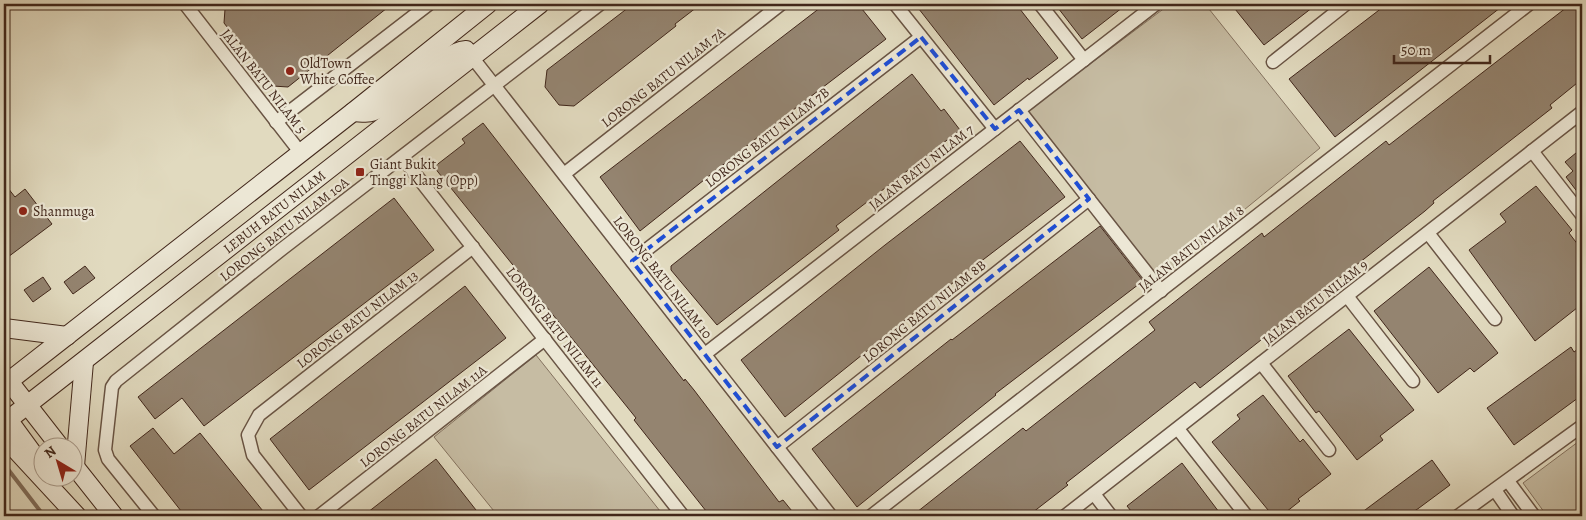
<svg xmlns="http://www.w3.org/2000/svg" width="1586" height="520" font-family="Alegreya,serif">
  <rect width="100%" height="100%" fill="#e1dabf"/>
  <filter id="stains"><feTurbulence type="fractalNoise" baseFrequency=".004" numOctaves="4"/><feColorMatrix values="0 0 0 0 .2 0 0 0 0 .09 0 0 0 0 .02 0 0 0 .5 -.17"/></filter>
  <radialGradient id="worn" r=".72"><stop offset=".6" stop-color="#630" stop-opacity="0"/><stop offset="1" stop-color="#630" stop-opacity=".3"/></radialGradient>
  <g fill="#c6bca3" stroke="#84725f">
    <polygon points="1170,4 1205,4 1320,148 1158,280 1026,112"/>
    <polygon points="536,355 664,516 498,516 434,437"/>
    <polygon points="1582,439 1582,516 1547,516 1523,483"/>
  </g>
  <g fill="none" stroke-linecap="round" stroke-linejoin="round">
    <polyline stroke="#816e5c" stroke-width="4" points="4,464 44,516"/>
  </g>
  <g fill="#948470" stroke="#41271b">
    <polygon points="232,4 392,4 288,87 273,86 224,23 225,9"/>
    <polygon points="633,4 701,4 675,24 676,26 574,106 559,105 545,87 547,70"/>
    <polygon points="825,4 858,4 886,39 763,133 640,231 600,177"/>
    <polygon points="915,4 1016,4 1058,58 1029,80 1028,78 994,105"/>
    <polygon points="1055,4 1127,4 1082,39"/>
    <polygon points="1231,4 1317,4 1264,45"/>
    <polygon points="1387,4 1505,4 1335,137 1289,79"/>
    <polygon points="1571,4 1582,4 1582,79 1550,105 1552,108 1433,201 1434,203 1425,211 1200,388 1195,382 1066,483 1068,485 1028,516 912,516 1023,428 1026,431 1155,330 1149,322 1262,233 1264,237 1386,141 1389,145"/>
    <polygon points="912,74 941,111 944,109 960,130 836,226 839,230 717,325 671,270 671,266"/>
    <polygon points="483,123 684,381 685,379 694,390 779,502 783,500 796,516 710,516 634,420 636,418 434,167 465,143 462,139"/>
    <polygon points="1020,141 1065,197 924,305 785,417 741,360 885,245"/>
    <polygon points="1582,148 1582,198 1566,177 1573,171 1565,162"/>
    <polygon points="4,183 15,197 25,189 52,224 4,260"/>
    <polygon points="1536,186 1572,230 1569,233 1582,250 1582,304 1535,341 1469,250 1506,222 1500,214"/>
    <polygon points="394,198 434,250 204,426 182,398 155,419 138,397"/>
    <polygon points="1100,226 1143,281 995,394 996,395 857,507 812,449 951,339 952,340"/>
    <polygon points="85,266 95,278 73,294 64,282"/>
    <polygon points="1429,267 1498,353 1474,372 1470,368 1438,393 1374,311"/>
    <polygon points="43,277 51,289 33,302 24,290"/>
    <polygon points="465,286 506,338 309,490 270,439"/>
    <polygon points="1349,329 1414,410 1380,436 1383,440 1357,460 1319,411 1316,413 1288,376"/>
    <polygon points="1582,346 1582,395 1514,445 1487,408 1571,347 1574,352"/>
    <polygon points="1263,395 1300,442 1303,439 1331,474 1298,499 1300,501 1281,516 1273,516 1212,442 1240,419 1237,415"/>
    <polygon points="153,428 174,454 200,433 267,516 185,516 130,446"/>
    <polygon points="436,459 476,510 468,516 363,516"/>
    <polygon points="1432,460 1450,485 1419,508 1407,516 1357,516"/>
    <polygon points="1182,463 1222,516 1135,516 1127,506"/>
  </g>
  <g fill="none" stroke-linecap="round" stroke-linejoin="round">
    <defs>
      <g id="street">
        <polyline points="185,4 300,152"/>
        <polyline points="895,4 995,129"/>
        <polyline points="1040,4 1084,60"/>
        <polyline points="472,57 831,516"/>
        <polyline points="1273,62 1346,4"/>
        <polyline points="1019,110 1161,291"/>
        <polyline points="276,122 429,4"/>
        <polyline points="1532,151 1582,215"/>
        <polyline points="402,157 683,516"/>
        <polyline points="564,174 781,4"/>
        <polyline points="1428,233 1495,319"/>
        <polyline points="632,261 921,37"/>
        <polyline points="1347,296 1413,381"/>
        <polyline points="705,354 1156,4"/>
        <polyline points="1261,363 1329,450"/>
        <polyline points="1178,429 1245,514"/>
        <polyline points="777,447 1089,199"/>
        <polyline points="1508,481 1534,516"/>
        <polyline points="1495,490 1513,516"/>
        <polyline points="1094,494 1111,516"/>
        <polyline points="4,515 5,516"/>
        <polyline points="154,516 108,459 105,450 112,387 116,381 282,249 600,4"/>
        <polyline points="301,516 253,455 248,435 259,415 473,247"/>
        <polyline points="319,516 545,339"/>
        <polyline points="871,516 1529,4"/>
        <polyline points="1065,516 1582,112"/>
        <polyline points="1458,516 1582,426"/>
      </g>
      <g id="secondary">
        <path d="M 353,112 C 359,112 367,114 372,112 C 401,101 440,52 466,50 L 472,57"/>
        <polyline points="4,328 67,336"/>
        <polyline points="4,375 61,448"/>
        <polyline points="4,385 353,112 488,4"/>
        <polyline points="4,414 42,466"/>
        <path id="s1" d="M 8,420 L 540,4"/>
        <polyline points="4,437 77,516"/>
        <polyline points="72,463 114,516"/>
        <polyline points="75,466 84,362"/>
      </g>
    </defs>
    <use href="#street" stroke="#695444" stroke-width="15"/>
    <use href="#secondary" stroke="#41271b" stroke-width="20"/>
    <use href="#street" stroke="#ece7d5" stroke-width="12"/>
    <use href="#secondary" stroke="#ece7d5" stroke-width="18"/>
  </g>
  <path fill="none" stroke="#1d4ed8" stroke-width="4" stroke-dasharray="10 6" stroke-linejoin="round" d="M 921,37 L 995,129 L 1019,110 L 1089,199 L 777,447 L 632,261 Z"/>
  <g fill="#8f2418" stroke="#ece7d5" stroke-width="2">
    <circle cx="290" cy="71" r="5"/>
    <rect x="355" y="167" width="10" height="10" rx="2.5"/>
    <circle cx="23" cy="211" r="5"/>
  </g>
  <g text-anchor="middle" stroke-width="4.5" stroke-linejoin="round" paint-order="stroke">
    <g font-size="14" fill="#41271b" stroke="#ece7d5" text-anchor="start">
      <text x="300" y="68">OldTown<tspan x="300" dy="16">White Coffee</tspan></text>
      <text x="370" y="169">Giant Bukit<tspan x="370" dy="16">Tinggi Klang (Opp)</tspan></text>
      <text x="33" y="216">Shanmuga</text>
    </g>
    <g font-size="14" fill="#41271b" stroke="#ece7d5">
      <text transform="translate(663 77) rotate(-38)" y="5">LORONG BATU NILAM 7A</text>
      <text transform="translate(264 81) rotate(52)" y="5">JALAN BATU NILAM 5</text>
      <text transform="translate(767 137) rotate(-38)" y="5">LORONG BATU NILAM 7B</text>
      <text transform="translate(921 167) rotate(-38)" y="5">JALAN BATU NILAM 7</text>
      <text dy="5" stroke="none"><textPath href="#s1" startOffset="338">LEBUH BATU NILAM</textPath></text>
      <text transform="translate(284 229) rotate(-38)" y="5">LORONG BATU NILAM 10A</text>
      <text transform="translate(1191 248) rotate(-38)" y="5">JALAN BATU NILAM 8</text>
      <text transform="translate(663 277) rotate(52)" y="5">LORONG BATU NILAM 10</text>
      <text transform="translate(1315 302) rotate(-38)" y="5">JALAN BATU NILAM 9</text>
      <text transform="translate(924 311) rotate(-39)" y="5">LORONG BATU NILAM 8B</text>
      <text transform="translate(357 319) rotate(-38)" y="5">LORONG BATU NILAM 13</text>
      <text transform="translate(555 327) rotate(52)" y="5">LORONG BATU NILAM 11</text>
      <text transform="translate(423 416) rotate(-38)" y="5">LORONG BATU NILAM 11A</text>
    </g>
  </g>
  <rect width="1586" height="520" fill="none" stroke="#e1dabf" stroke-width="20"/>
  <rect x="5" y="5" width="1576" height="510" fill="none" stroke="#41271b" stroke-width="2.5"/>
  <rect x="10" y="10" width="1566" height="500" fill="none" stroke="#41271b"/>
  <g transform="translate(58 462) rotate(322)"><circle r="24" fill="#ece7d5" stroke="#a89a8b"/>
  <path d="M0-4L9 19L0 12L-9 19Z" fill="#8f2418"/>
  <text y="-8" font-size="14" font-weight="bold" text-anchor="middle" fill="#41271b">N</text>
  </g>
  <path d="M1394 55v8h96v-8" fill="none" stroke="#41271b" stroke-width="2.5"/>
  <text x="1401" y="55" font-size="15" fill="#41271b" stroke="#ece7d5" stroke-width="4" paint-order="stroke">50 m</text>
  <rect width="100%" height="100%" filter="url(#stains)"/>
  <rect width="100%" height="100%" fill="url(#worn)"/>
</svg>
